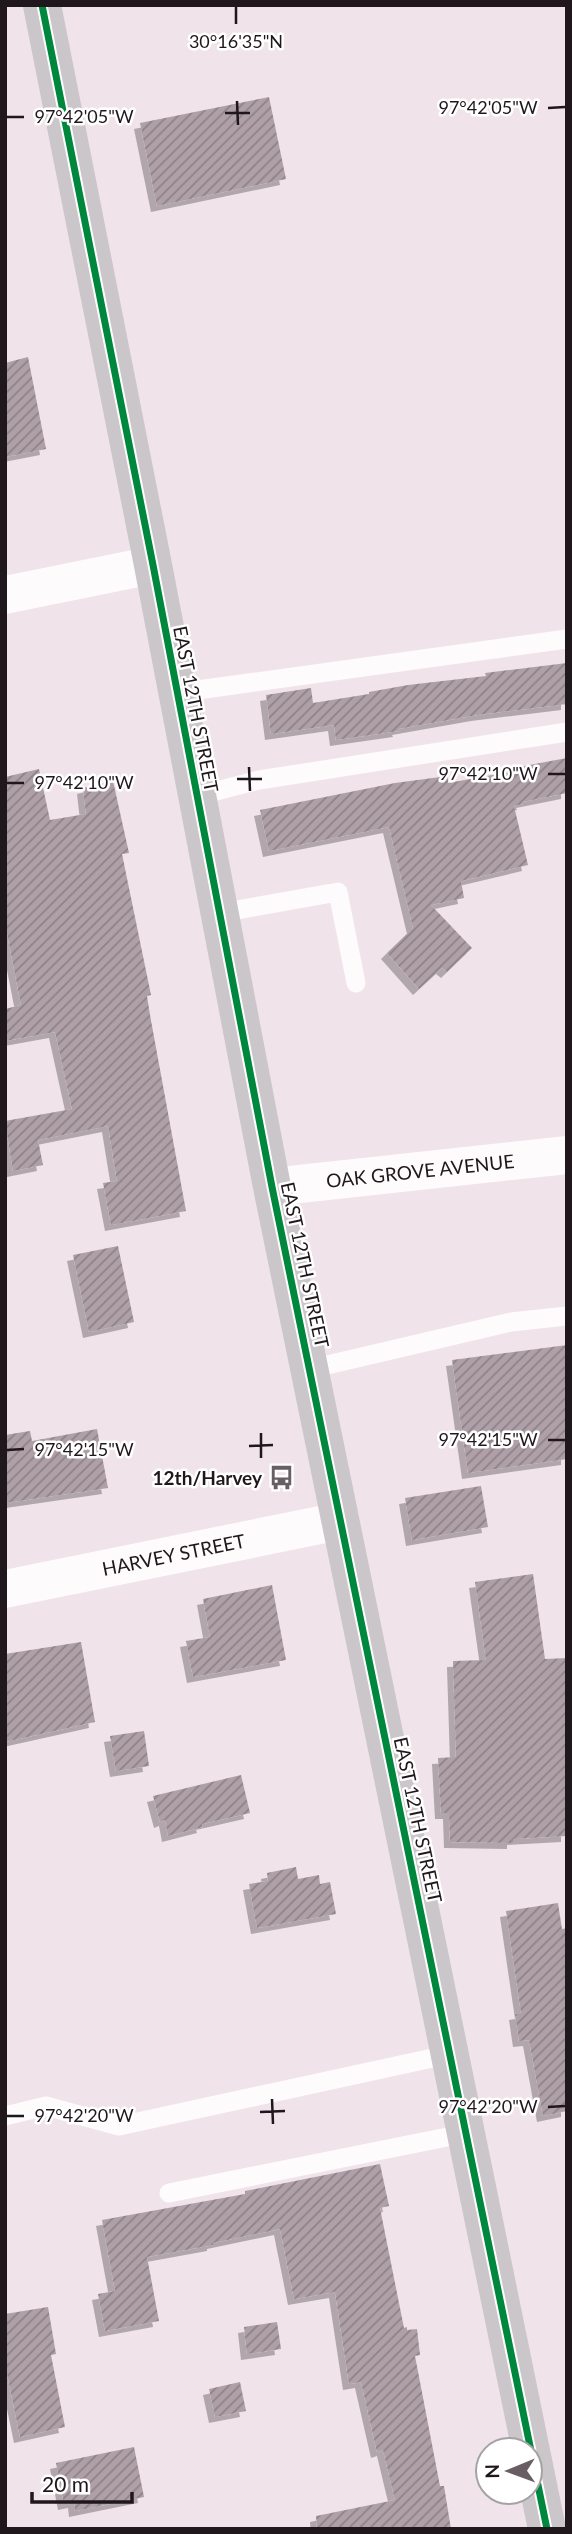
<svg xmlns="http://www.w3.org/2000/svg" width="572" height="2534" font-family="Lato,sans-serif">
  <defs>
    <pattern id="building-hatch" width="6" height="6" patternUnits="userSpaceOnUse" patternTransform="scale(1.75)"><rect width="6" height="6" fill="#afa0a8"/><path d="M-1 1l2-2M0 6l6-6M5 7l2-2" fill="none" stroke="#8e8188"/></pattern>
    <filter id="shadow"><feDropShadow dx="-6" dy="6" stdDeviation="0" flood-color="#0004"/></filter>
  </defs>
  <rect width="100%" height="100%" fill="#f0e3e9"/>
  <g fill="url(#building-hatch)" filter="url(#shadow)">
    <polygon points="269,97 286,179 157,206 140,123"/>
    <polygon points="28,357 46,449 5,457 5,363"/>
    <polygon points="567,663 567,704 477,715 398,729 399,731 336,740 334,725 271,734 266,695 311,688 313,703 369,694 369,692 408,685 486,676 485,673"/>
    <polygon points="567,758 567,793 522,802 523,804 514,806 528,865 461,881 464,898 431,905 472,948 447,972 442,968 419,989 387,953 413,928 389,827 269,851 260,810 395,783 448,776 448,783 525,769 524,766"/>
    <polygon points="39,769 50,820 86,814 83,788 113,781 129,853 122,854 151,995 147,996 150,1015 186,1211 111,1225 103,1183 117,1181 108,1126 38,1140 43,1165 13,1171 5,1121 72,1109 55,1032 5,1041 5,1009 21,1005 5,923 5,777"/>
    <polygon points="118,1246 134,1322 89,1332 73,1255"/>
    <polygon points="567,1345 567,1459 468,1473 452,1360"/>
    <polygon points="97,1429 108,1488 5,1503 5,1435 30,1431 32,1441"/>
    <polygon points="481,1486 488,1527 412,1540 405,1498"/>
    <polygon points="533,1574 545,1659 567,1658 567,1836 513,1839 513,1843 450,1842 449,1813 441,1813 438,1758 456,1757 453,1661 486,1660 475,1582"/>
    <polygon points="272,1585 286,1660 193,1677 186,1641 210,1637 203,1599"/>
    <polygon points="81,1642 95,1722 5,1742 5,1654"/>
    <polygon points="144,1731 149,1766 116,1771 110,1736"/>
    <polygon points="241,1775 250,1813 202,1824 203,1827 168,1836 165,1820 160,1822 153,1796"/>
    <polygon points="296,1867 298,1879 319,1875 320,1884 330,1882 336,1914 257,1928 249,1884 268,1881 267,1873"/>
    <polygon points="558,1903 562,1929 567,1928 567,2111 543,2116 529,2040 519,2041 515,2014 521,2013 506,1911"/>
    <polygon points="380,2164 389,2206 380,2208 404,2328 407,2327 407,2330 417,2329 420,2355 415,2356 440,2486 444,2486 451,2529 317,2529 316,2516 395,2500 383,2450 377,2452 361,2382 349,2384 335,2292 294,2299 280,2229 213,2243 213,2245 147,2257 159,2321 105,2331 98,2294 115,2291 102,2220 245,2194 245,2191"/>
    <polygon points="48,2307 56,2354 51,2355 65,2427 20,2437 5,2364 5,2314"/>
    <polygon points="277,2322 281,2349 247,2354 244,2327"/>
    <polygon points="240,2382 246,2411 215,2417 209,2389"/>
    <polygon points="134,2447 144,2497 75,2511 74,2502 64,2504 56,2463"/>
  </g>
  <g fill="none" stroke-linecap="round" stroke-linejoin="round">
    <g stroke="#fdfbfc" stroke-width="19">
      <polyline points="176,693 567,639"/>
      <polyline points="197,796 259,780 567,732"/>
      <polyline points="220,913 338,892 356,983"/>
      <polyline points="310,1369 511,1322 567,1316"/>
      <polyline points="5,2116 46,2106 119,2126 451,2054"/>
      <polyline points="169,2193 467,2133"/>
    </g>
    <g stroke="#fdfbfc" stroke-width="38">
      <polyline points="5,595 153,565"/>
      <path id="s1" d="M 272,1187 L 567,1155"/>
      <path id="s2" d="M 5,1589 L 340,1521"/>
    </g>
    <polyline stroke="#cbc6c9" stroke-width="38" points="42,5 153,565 272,1187 547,2529"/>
    <defs>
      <polyline id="cycleway" points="42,5 153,565 272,1187 547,2529"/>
    </defs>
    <use href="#cycleway" stroke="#fff" stroke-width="11"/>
    <use href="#cycleway" stroke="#00873e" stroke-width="7"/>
  </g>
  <path fill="none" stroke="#1f171b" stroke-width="2.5" d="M 236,7 L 236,24M 237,101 L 238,125M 548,108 L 565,107M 225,113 L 250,113M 7,117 L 24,117M 249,767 L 250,791M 548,774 L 565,774M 237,779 L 262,779M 7,783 L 24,783M 261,1433 L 261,1458M 548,1440 L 565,1440M 249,1446 L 273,1445M 7,1450 L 24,1449M 272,2099 L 273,2124M 548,2107 L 565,2106M 260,2112 L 285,2111M 7,2116 L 24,2116"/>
  <defs>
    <symbol id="bus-bare" viewBox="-9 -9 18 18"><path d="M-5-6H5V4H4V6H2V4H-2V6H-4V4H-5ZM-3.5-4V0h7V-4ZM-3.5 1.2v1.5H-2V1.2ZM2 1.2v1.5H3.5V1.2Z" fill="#685e63" stroke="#fff" stroke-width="2.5" paint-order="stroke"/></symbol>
  </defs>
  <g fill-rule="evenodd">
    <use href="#bus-bare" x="264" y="1460" width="35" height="35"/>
  </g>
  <g text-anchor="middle" stroke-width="5" stroke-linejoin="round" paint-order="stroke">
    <g font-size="19" fill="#1f171b" stroke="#fff">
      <text transform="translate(196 709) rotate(79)" y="7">EAST 12TH STREET</text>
      <text dy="7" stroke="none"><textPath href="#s1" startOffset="149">OAK GROVE AVENUE</textPath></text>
      <text transform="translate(305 1265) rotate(78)" y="7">EAST 12TH STREET</text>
      <text dy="7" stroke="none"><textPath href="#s2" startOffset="172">HARVEY STREET</textPath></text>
      <text transform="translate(418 1820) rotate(78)" y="7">EAST 12TH STREET</text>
    </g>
    <g font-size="19" font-weight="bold" fill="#1f171b" stroke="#fff" text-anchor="end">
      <text x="262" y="1485">12th/Harvey</text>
    </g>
  </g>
  <g font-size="18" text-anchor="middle" fill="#1f171b" stroke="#fff" stroke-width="5" stroke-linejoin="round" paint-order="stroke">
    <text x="236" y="48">30°16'35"N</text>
    <text x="488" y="114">97°42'05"W</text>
    <text x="84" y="123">97°42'05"W</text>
    <text x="488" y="780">97°42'10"W</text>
    <text x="84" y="789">97°42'10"W</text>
    <text x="488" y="1446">97°42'15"W</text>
    <text x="84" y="1456">97°42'15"W</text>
    <text x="488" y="2113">97°42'20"W</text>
    <text x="84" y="2122">97°42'20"W</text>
  </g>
  <rect width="572" height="2534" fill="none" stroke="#1f171b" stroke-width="14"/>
  <g transform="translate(509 2471) rotate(269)"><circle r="33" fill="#ffffff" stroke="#a5a2a4" stroke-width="2"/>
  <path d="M0-5L12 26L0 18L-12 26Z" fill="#685e63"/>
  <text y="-10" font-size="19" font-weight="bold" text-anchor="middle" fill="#1f171b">N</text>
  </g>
  <path d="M32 2492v10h100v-10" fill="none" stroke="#1f171b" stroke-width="3.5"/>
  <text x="42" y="2492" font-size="21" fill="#1f171b" stroke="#ffffff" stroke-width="5" paint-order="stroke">20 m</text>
</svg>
